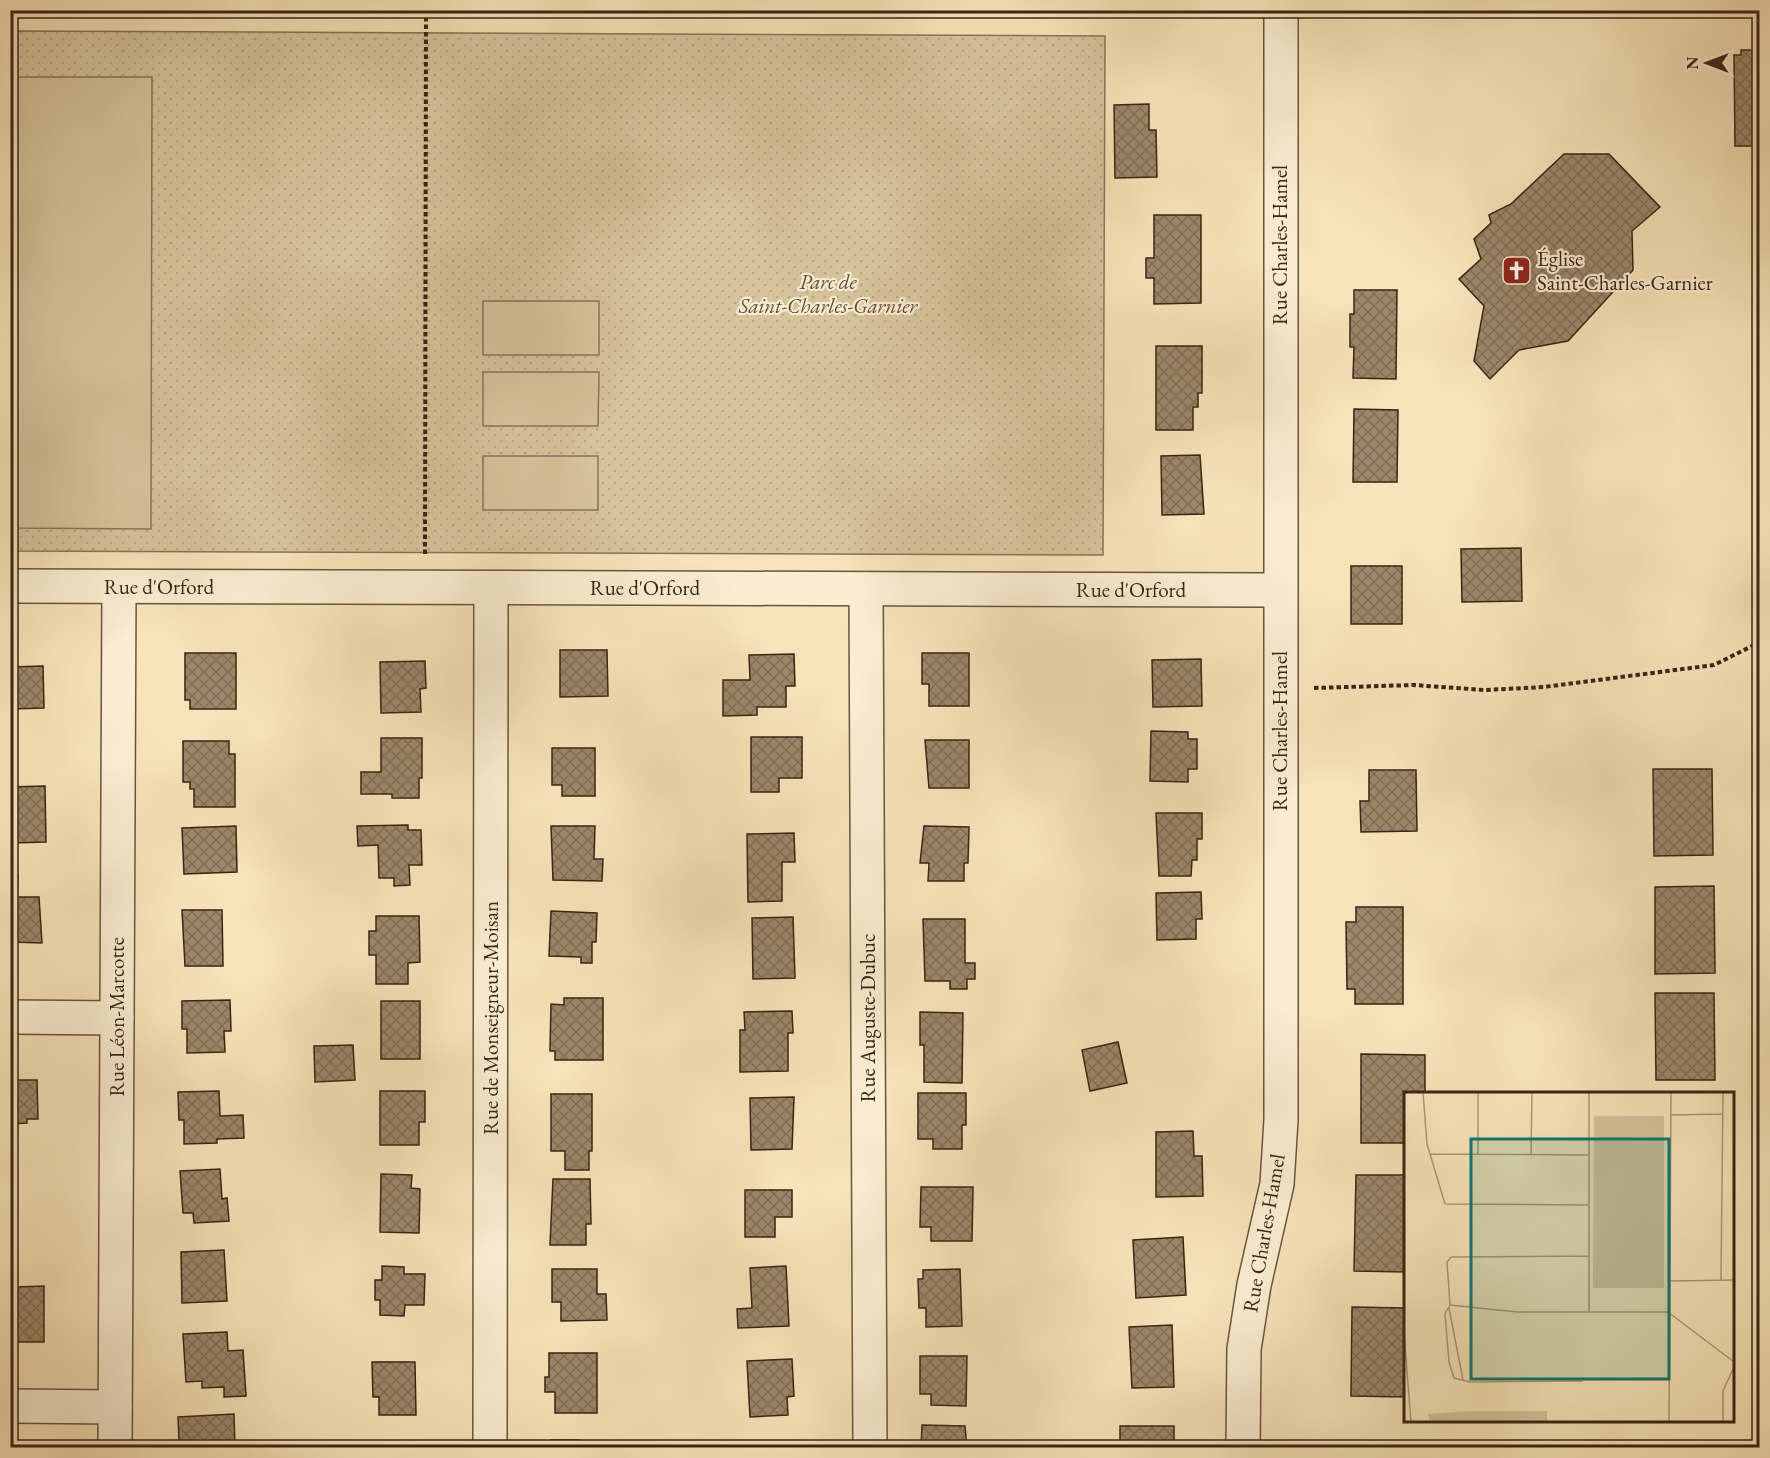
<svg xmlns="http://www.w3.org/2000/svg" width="1770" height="1458" font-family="'EB Garamond',serif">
  <defs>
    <pattern id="park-dots" width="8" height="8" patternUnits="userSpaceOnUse" patternTransform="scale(1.5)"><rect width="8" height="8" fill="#d7c39c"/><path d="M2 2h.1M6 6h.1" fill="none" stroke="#b9a786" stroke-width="1.8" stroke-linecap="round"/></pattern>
    <pattern id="building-cross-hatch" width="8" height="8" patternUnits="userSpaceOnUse" patternTransform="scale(1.5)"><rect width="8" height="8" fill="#9c876a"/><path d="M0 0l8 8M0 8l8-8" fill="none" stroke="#806e56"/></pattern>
  </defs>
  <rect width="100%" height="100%" fill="#f7e3b8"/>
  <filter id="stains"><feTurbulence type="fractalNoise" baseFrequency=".00333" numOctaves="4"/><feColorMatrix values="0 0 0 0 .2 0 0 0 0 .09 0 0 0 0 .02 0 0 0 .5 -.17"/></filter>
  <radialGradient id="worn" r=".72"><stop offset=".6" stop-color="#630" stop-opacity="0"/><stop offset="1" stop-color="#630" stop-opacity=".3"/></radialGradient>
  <polygon fill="url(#park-dots)" stroke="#887458" stroke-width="1.5" points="11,31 1105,36 1103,555 11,551"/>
  <g fill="#d7c39c" stroke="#887458" stroke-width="1.5">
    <polygon points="11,77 152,77 151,529 11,528"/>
    <rect x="483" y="301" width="116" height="54"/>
    <polygon points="483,372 599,372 598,426 483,426"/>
    <rect x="483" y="456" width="115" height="54"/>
  </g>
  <g fill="url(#building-cross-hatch)" stroke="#392415" stroke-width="1.5">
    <polygon points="1741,50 1760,50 1760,146 1735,146 1734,55 1741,55"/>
    <polygon points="1149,104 1149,130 1156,130 1157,177 1115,178 1114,105"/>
    <polygon points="1564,154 1609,154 1660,207 1632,231 1633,270 1568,341 1519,350 1490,379 1474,361 1484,306 1459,279 1481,259 1474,239 1491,223 1489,215 1511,204"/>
    <polygon points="1154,215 1201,215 1201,303 1154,304 1154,278 1146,278 1146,258 1154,258"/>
    <polygon points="1354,290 1397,290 1396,379 1353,378 1354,347 1350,347 1350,314 1354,314"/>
    <polygon points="1156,346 1202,346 1202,393 1198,393 1198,407 1193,407 1193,430 1156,430"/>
    <polygon points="1354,409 1398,410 1397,482 1353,482"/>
    <polygon points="1200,455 1204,514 1162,515 1161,456"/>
    <polygon points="1521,548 1522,601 1462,602 1461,549"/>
    <rect x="1351" y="566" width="51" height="58"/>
    <polygon points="560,650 607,650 608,696 560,697"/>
    <polygon points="185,653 236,653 236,709 190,709 190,700 185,700"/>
    <polygon points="922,653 969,653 969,706 929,706 929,684 922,684"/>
    <polygon points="794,654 795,686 786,686 786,707 757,707 757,715 723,716 723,680 750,680 749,655"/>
    <polygon points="1201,659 1202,706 1153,707 1152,660"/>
    <polygon points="425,661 426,688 420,689 421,712 381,713 380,662"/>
    <polygon points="43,666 44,708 10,709 10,667"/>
    <polygon points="1151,731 1188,732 1188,739 1197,739 1197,769 1188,769 1188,782 1150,781"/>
    <polygon points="751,737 802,737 802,778 779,778 779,792 751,792"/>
    <polygon points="381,738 422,738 422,778 419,778 419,798 392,798 392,794 361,794 361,772 381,772"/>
    <polygon points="925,740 969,740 969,788 929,788"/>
    <polygon points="183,741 229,741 229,754 235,754 235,807 194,807 194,789 190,789 190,782 183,782"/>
    <polygon points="552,748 595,748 595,796 562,796 562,785 552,785"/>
    <polygon points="1653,769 1712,769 1713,855 1654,856"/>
    <polygon points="1369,770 1416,770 1417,831 1361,832 1360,801 1369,801"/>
    <polygon points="45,786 46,842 11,843 10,787"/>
    <polygon points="1156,813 1202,813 1202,839 1197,839 1197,860 1192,860 1191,876 1159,876"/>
    <polygon points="408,825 408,830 421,830 422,865 409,865 410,885 394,886 394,878 379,878 378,845 358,846 357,826"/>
    <polygon points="236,826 237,872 184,874 182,828"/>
    <polygon points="551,826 595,826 594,859 603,859 602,881 553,880"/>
    <polygon points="924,826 969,827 968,863 964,863 964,881 928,881 929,863 920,863"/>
    <polygon points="794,833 795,862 782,862 782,901 748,902 747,834"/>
    <polygon points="10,875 18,875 17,897 39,897 42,943 12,942"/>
    <polygon points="1714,886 1715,973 1655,974 1655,887"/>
    <polygon points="1201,892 1202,919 1196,919 1196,939 1157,940 1156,893"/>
    <polygon points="1356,907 1403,907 1403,1004 1355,1004 1355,989 1347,989 1346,922 1356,922"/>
    <polygon points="182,910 222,910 223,966 185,966"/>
    <polygon points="551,911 597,913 596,942 592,942 592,963 581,963 581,957 549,956"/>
    <polygon points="376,916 419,916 420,962 408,963 408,984 376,984 376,955 369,955 369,931 376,931"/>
    <polygon points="793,917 795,978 753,979 752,918"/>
    <polygon points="923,919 965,919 965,963 975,963 975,979 967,979 967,989 950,989 950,981 925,981"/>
    <polygon points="1655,993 1714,993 1715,1080 1656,1080"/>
    <polygon points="564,998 603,998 603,1060 555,1060 555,1051 550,1051 551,1004 564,1005"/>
    <polygon points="230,1000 231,1031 224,1031 225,1052 187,1053 187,1029 182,1029 182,1001"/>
    <rect x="381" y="1001" width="39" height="58"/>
    <polygon points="792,1011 793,1033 788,1033 788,1071 740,1072 740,1030 745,1030 744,1012"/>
    <polygon points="920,1012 963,1013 962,1083 924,1082 924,1045 920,1045"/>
    <polygon points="1118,1042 1127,1083 1090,1091 1082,1050"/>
    <polygon points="353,1045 355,1080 315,1082 314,1046"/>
    <polygon points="1361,1054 1425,1055 1425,1094 1406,1094 1406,1143 1361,1143"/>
    <polygon points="10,1073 12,1080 37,1080 38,1119 27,1119 27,1123 10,1124"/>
    <polygon points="219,1091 220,1116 243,1115 244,1138 217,1139 217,1143 184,1144 184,1120 179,1120 178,1092"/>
    <polygon points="380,1091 425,1091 425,1122 419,1122 419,1145 380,1145"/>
    <polygon points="918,1093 966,1093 966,1125 962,1125 962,1149 933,1149 933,1139 918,1139"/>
    <polygon points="551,1094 592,1094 592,1151 589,1151 589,1170 565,1170 565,1151 551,1151"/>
    <polygon points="794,1097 792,1149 751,1150 750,1098"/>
    <polygon points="1193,1131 1194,1156 1202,1156 1203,1196 1156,1197 1156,1132"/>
    <polygon points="220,1169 222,1199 227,1198 229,1221 194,1223 193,1213 183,1213 180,1171"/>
    <polygon points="381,1174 412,1175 411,1188 420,1189 419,1233 380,1232"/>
    <polygon points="1356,1175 1406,1175 1406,1272 1354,1271"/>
    <polygon points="553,1179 590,1179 591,1224 586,1224 586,1245 550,1245"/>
    <polygon points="921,1187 973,1187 972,1241 931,1241 931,1227 920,1227"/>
    <polygon points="745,1190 792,1190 792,1217 775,1217 775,1237 745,1237"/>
    <polygon points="1183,1237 1186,1295 1136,1298 1133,1240"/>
    <polygon points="224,1250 227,1301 182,1303 181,1252"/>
    <polygon points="382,1266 404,1267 404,1274 425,1274 424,1305 405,1305 404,1316 380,1315 380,1300 375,1300 375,1280 382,1280"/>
    <polygon points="786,1266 789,1326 738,1328 737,1309 752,1308 750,1268"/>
    <polygon points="552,1269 597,1269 597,1294 606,1294 607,1320 561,1321 561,1302 552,1302"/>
    <polygon points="960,1269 962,1326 926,1327 926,1308 919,1308 918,1279 923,1279 923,1270"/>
    <polygon points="44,1286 44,1342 10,1342 10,1290 17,1290 17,1287"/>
    <polygon points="1352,1307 1406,1308 1406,1397 1351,1396"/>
    <polygon points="1172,1325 1174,1387 1132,1388 1129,1327"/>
    <polygon points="227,1332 228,1351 243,1350 246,1396 224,1397 224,1387 202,1388 202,1381 186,1382 183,1334"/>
    <polygon points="549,1353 597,1353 597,1413 555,1413 555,1392 545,1392 545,1377 549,1377"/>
    <polygon points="920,1356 967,1356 966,1406 931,1405 931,1394 920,1394"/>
    <polygon points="792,1359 794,1396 787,1397 788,1415 750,1417 747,1361"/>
    <polygon points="372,1362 415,1362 416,1415 379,1415 379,1397 373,1397"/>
    <polygon points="234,1414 235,1448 176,1448 176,1441 179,1441 178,1417"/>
    <polygon points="922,1425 965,1426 967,1448 921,1448"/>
    <polygon points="1120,1426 1174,1426 1174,1448 1120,1447"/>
    <polygon points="551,1440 579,1440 579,1445 604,1445 604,1448 551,1448"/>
  </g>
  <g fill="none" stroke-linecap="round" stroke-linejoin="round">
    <defs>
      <g id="minor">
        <polyline points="10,586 1279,590"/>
        <polyline points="866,589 870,1448"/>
        <polyline points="10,1017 117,1018"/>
        <polyline points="10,1406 115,1407"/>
        <polyline points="115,1448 119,587"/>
        <polyline points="490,1448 491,588"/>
        <polyline points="1243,1448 1244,1349 1254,1285 1277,1184 1281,1120 1281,10"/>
      </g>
    </defs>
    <use href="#minor" stroke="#68543e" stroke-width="36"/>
    <g stroke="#392415" stroke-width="4" stroke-dasharray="4.5 3" stroke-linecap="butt">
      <polyline points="425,554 426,10"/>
      <polyline points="1314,688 1414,685 1484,690 1544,687 1714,665 1760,642"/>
    </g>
    <use href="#minor" stroke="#faedd1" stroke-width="33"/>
  </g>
  <defs>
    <symbol id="church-square" viewBox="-11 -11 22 22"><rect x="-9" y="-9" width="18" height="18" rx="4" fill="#8f2418" stroke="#faedd1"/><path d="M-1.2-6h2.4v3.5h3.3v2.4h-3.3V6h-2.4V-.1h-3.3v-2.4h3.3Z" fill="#fff"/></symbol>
  </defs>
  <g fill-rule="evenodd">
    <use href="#church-square" x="1500" y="254" width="33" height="33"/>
  </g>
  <g text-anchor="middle" stroke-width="4.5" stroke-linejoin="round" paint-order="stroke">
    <g font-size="21" fill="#392415" stroke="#faedd1">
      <text transform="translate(1280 245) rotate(-90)" y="7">Rue Charles-Hamel</text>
      <text x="159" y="594">Rue d'Orford</text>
      <text x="645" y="595">Rue d'Orford</text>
      <text x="1131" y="597">Rue d'Orford</text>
      <text transform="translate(1280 731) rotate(-90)" y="7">Rue Charles-Hamel</text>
      <text transform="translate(117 1017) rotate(-90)" y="7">Rue Léon-Marcotte</text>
      <text transform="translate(491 1018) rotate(-90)" y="7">Rue de Monseigneur-Moisan</text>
      <text transform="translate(868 1018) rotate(-90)" y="7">Rue Auguste-Dubuc</text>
      <text transform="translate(1264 1233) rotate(-80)" y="7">Rue Charles-Hamel</text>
    </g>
    <g font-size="21" fill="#392415" stroke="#faedd1" text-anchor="start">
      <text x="1537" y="266">Église<tspan x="1537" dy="24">Saint-Charles-Garnier</tspan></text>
    </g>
    <g font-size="21" font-style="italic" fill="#604c37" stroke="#faedd1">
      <text x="828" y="289">Parc de<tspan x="828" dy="24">Saint-Charles-Garnier</tspan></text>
    </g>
  </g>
  <g transform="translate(1404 1092)">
    <rect width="330" height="330" fill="#f7e3b8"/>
    <path d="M 68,319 L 143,319 L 143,330 L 26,330 L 24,322 Z" fill="#d7c39c"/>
    <path d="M 190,24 L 260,24 L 260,196 L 189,196 Z" fill="#d7c39c"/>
    <path d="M 193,30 L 254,30 L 254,67 L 193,67 Z" fill="#d7c39c"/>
    <path fill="none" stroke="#ab9777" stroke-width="1.5" d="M 19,0 L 23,52 L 41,112 L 185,113M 267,23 L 319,22M 26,62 L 185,63M 74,62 L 74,0M 127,63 L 128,0M 317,188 L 319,0M 265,189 L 330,188M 46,213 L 113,220 L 264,220M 46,213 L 41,222 L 45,270 L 50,286 L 66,290 L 179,289M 46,213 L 43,170 L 47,165 L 185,164M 45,216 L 59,288M 185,220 L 185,0M 264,220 L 330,270M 0,241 L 7,330M 265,330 L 267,0M 319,330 L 319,299 L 330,275"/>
    <path fill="#0f766e" fill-opacity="0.15" stroke="#0f766e" stroke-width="3" d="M 67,47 L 265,47 L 265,287 L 67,287 Z"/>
    <rect width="330" height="330" fill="none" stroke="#392415" stroke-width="3"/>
  </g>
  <rect width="1770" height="1458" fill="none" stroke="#f7e3b8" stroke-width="36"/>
  <rect x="12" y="12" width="1746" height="1434" fill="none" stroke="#392415" stroke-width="3"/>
  <rect x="18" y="18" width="1734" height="1422" fill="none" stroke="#392415" stroke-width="1.5"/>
  <g transform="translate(1707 63) rotate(270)" stroke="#faedd1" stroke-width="4.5" paint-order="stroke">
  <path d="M0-4.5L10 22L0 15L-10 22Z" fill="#392415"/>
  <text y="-9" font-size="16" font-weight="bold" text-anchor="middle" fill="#392415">N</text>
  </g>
  <rect width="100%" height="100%" filter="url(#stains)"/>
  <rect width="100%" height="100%" fill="url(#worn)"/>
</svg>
